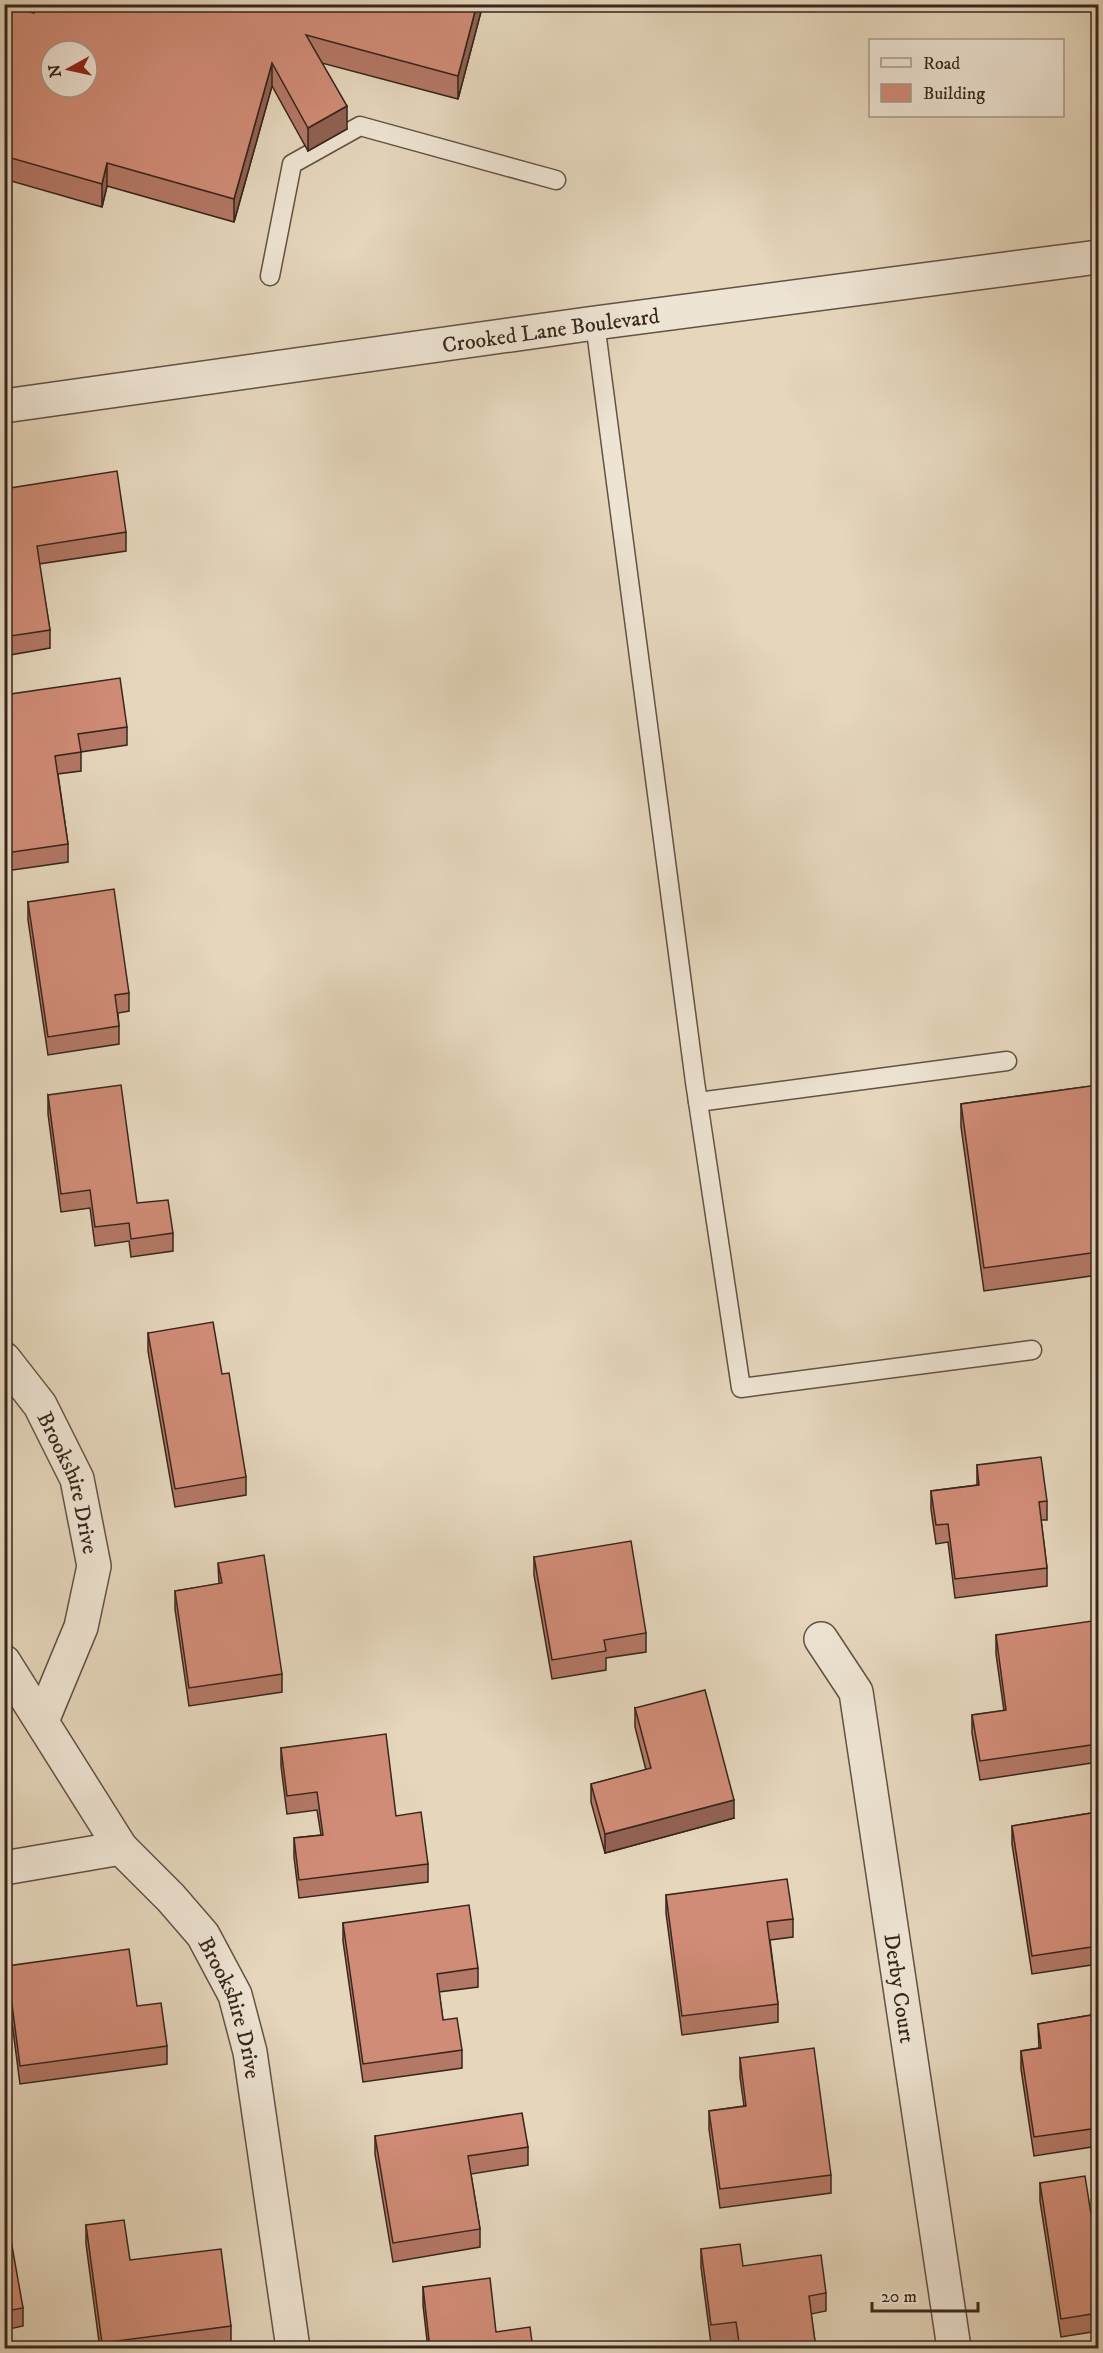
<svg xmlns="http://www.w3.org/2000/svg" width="1103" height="2353" font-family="'IM FELL DW Pica',serif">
  <rect width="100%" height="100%" fill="#e5d6bc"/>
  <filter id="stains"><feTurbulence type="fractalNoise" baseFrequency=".00333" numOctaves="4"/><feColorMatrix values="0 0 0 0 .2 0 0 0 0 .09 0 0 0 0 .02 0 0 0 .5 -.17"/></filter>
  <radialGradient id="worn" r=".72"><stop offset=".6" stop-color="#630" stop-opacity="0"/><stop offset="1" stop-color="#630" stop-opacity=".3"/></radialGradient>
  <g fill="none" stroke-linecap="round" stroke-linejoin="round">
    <defs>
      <g id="service">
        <polyline points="270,276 292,164 360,126 556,180"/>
        <polyline points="595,323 695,1082 741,1388 1032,1350"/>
        <polyline points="698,1102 1007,1061"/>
      </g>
      <g id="minor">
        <path id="s1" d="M 4,1359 L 40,1405 L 77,1479 L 94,1566 L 81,1627 L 42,1721"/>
        <path id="s2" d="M 821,1639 L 856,1692 L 954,2348"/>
        <path id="s3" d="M 4,1662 L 121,1848 L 171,1898 L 203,1935 L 235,1995 L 250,2052 L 293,2348"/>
        <polyline points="4,1868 121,1848"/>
      </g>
      <g id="tertiary">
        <path id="s4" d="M 4,406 L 595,323 L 1098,257"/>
      </g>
    </defs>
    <use href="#service" stroke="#625244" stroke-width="21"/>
    <use href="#minor" stroke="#625244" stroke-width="36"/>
    <use href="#tertiary" stroke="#625244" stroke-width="36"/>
    <use href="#service" stroke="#eee4d3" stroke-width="18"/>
    <use href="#minor" stroke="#eee4d3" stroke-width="33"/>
    <use href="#tertiary" stroke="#eee4d3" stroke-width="33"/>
  </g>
  <g fill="#b47866" stroke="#37261c" stroke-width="1.5">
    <polygon points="37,4 483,4 458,99 322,63 347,129 308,151 272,86 234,222 107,186 102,207 4,179 4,16 34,13"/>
    <polygon points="4,489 126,532 126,551 39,564 50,630 50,648 4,656"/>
    <polygon points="4,695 127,727 127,745 81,752 81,771 58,774 68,844 68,862 6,871 4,861"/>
    <polygon points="28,902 129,993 129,1011 118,1013 119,1026 119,1044 48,1055 28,920"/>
    <polygon points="1098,1085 1098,1275 984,1291 961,1127 961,1104"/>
    <polygon points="48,1095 137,1203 173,1233 173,1251 131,1257 129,1241 95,1246 90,1208 61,1212 48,1114"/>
    <polygon points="148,1333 222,1374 246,1477 246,1495 175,1507 148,1351"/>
    <polygon points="977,1465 1047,1501 1047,1520 1041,1520 1047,1568 1047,1586 955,1598 948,1542 936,1544 931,1509 931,1491 977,1485"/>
    <polygon points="534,1557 646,1633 646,1652 606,1658 606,1670 552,1679 534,1575"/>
    <polygon points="218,1563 282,1674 282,1692 189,1706 175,1609 175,1591 219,1584"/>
    <polygon points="996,1635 1098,1668 1098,1762 980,1780 972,1733 972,1715 1004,1711 996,1654"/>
    <polygon points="635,1708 734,1818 605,1853 591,1802 591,1784 646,1770 635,1727"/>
    <polygon points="281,1748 396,1816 428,1864 428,1882 299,1898 294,1857 294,1838 321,1835 317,1810 287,1814 281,1766"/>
    <polygon points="1098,1812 1098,1964 1032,1974 1012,1844 1012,1826"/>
    <polygon points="666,1895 793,1919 793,1937 770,1940 778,2004 778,2022 682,2035 666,1913"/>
    <polygon points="343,1923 478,1968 478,1987 439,1992 443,2020 462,2050 462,2068 363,2082 343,1941"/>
    <polygon points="7,1966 137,2006 167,2046 167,2064 20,2084 7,1984"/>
    <polygon points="1098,2014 1098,2146 1034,2156 1021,2069 1021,2051 1039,2048 1038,2024"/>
    <polygon points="740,2058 831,2175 831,2193 720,2208 709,2129 709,2111 744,2106 740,2077"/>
    <polygon points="375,2136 528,2147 528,2165 471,2174 480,2229 480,2247 393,2262 375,2154"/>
    <polygon points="1040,2183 1091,2214 1098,2213 1098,2331 1061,2337 1040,2201"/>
    <polygon points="86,2225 130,2260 231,2326 231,2345 201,2349 100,2349 86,2244"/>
    <polygon points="4,2229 23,2308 23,2326 9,2329 4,2349"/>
    <polygon points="701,2249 743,2266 826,2293 826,2311 811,2314 816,2349 737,2349 736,2341 711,2344 701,2267"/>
    <polygon points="423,2287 496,2332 533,2349 428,2349 423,2305"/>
  </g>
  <g fill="#926253" stroke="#37261c" stroke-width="1.5">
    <polygon points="477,4 483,4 458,99 458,76"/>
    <polygon points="272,63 272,86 234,222 234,199"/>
    <polygon points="347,106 347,129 308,151 308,128"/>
    <polygon points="107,163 107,186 102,207 102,184"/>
    <polygon points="734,1800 734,1818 605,1853 605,1834"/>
  </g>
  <g fill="#d18c77" stroke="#37261c" stroke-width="1.5" fill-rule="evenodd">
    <path d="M 37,4 L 477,4 L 458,76 L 306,35 L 347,106 L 308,128 L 272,63 L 234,199 L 107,163 L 102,184 L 4,156 L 4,16 L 8,5 L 34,13 ZM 51,51 L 87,51 L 87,87 L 51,87 Z"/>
    <polygon points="117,471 126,532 37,546 50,630 4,637 4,489"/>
    <polygon points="120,678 127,727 78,734 81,752 55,756 68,844 6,853 4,842 4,695"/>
    <polygon points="114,889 129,993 115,995 119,1026 48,1037 28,902"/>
    <polygon points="121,1085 137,1203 168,1200 173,1233 131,1239 129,1223 95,1227 90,1190 61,1194 48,1095"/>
    <polygon points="1098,1085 1098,1252 984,1268 961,1104"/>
    <polygon points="213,1322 222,1374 229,1373 246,1477 175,1489 148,1333"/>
    <polygon points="1041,1457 1047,1501 1039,1502 1047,1568 955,1579 948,1524 936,1525 931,1491 979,1485 977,1465"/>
    <polygon points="631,1541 646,1633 604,1640 606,1651 552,1660 534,1557"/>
    <polygon points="264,1555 282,1674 189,1688 175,1591 222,1583 218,1563"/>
    <polygon points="1092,1621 1098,1668 1098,1744 980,1761 972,1715 1006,1710 996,1635"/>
    <polygon points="705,1690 734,1800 605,1834 591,1784 651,1768 635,1708"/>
    <polygon points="386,1734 396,1816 421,1812 428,1864 299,1880 294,1838 323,1835 317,1792 287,1796 281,1748"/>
    <polygon points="1098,1812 1098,1946 1032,1956 1012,1826"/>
    <polygon points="787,1879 793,1919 767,1922 778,2004 682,2016 666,1895"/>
    <polygon points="469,1905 478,1968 437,1974 443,2020 457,2018 462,2050 363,2064 343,1923"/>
    <polygon points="129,1949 137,2006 161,2003 167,2046 20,2066 7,1966"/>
    <polygon points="1098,2014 1098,2128 1034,2137 1021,2051 1041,2048 1038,2024"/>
    <polygon points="814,2048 831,2175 720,2189 709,2111 746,2106 740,2058"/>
    <polygon points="522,2113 528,2147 468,2156 480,2229 393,2243 375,2136"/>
    <polygon points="1085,2176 1091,2214 1098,2213 1098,2313 1061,2319 1040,2183"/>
    <polygon points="124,2220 130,2260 221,2249 231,2326 102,2343 86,2225"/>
    <polygon points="4,2229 9,2229 23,2308 6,2311 12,2349 4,2349"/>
    <polygon points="740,2244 743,2266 821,2255 826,2293 809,2296 816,2349 740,2349 736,2322 711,2325 701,2249"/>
    <polygon points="490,2278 496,2332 530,2327 533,2349 430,2349 423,2287"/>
  </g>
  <g text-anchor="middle" stroke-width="6" stroke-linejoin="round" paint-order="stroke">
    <g font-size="22" fill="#37261c" stroke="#eee4d3">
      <text dy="8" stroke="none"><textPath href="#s4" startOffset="552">Crooked Lane Boulevard</textPath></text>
      <text dy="8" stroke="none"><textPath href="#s1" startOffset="142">Brookshire Drive</textPath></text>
      <text dy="8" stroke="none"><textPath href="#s2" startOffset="363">Derby Court</textPath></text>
      <text dy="8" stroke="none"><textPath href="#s3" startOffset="418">Brookshire Drive</textPath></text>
    </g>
  </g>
  <rect width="1103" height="2353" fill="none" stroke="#e5d6bc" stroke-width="24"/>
  <rect x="6" y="6" width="1091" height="2341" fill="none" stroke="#37261c" stroke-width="3"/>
  <rect x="12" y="12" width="1079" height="2329" fill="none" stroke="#37261c" stroke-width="1.5"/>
  <rect x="869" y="39" width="195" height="78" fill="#eee4d3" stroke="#a5988a" stroke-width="1.5"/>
  <rect x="881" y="58" width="30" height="9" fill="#eee4d3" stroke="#a5988a" stroke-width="1.5"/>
  <text x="923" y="69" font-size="18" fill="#37261c">Road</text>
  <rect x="881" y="84" width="30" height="18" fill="#d18c77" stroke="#a5988a" stroke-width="1.5"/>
  <text x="923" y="99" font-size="18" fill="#37261c">Building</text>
  <g transform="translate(69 69) rotate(262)"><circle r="28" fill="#eee4d3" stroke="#a5988a" stroke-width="1.5"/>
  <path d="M0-4.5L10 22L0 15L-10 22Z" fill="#8f2418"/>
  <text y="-9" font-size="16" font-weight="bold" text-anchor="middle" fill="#37261c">N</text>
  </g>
  <path d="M872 2302v9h106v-9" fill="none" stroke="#37261c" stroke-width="3"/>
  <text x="881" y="2302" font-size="18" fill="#37261c" stroke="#eee4d3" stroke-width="4.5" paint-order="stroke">20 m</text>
  <rect width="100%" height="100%" filter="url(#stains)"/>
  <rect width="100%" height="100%" fill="url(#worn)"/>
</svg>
